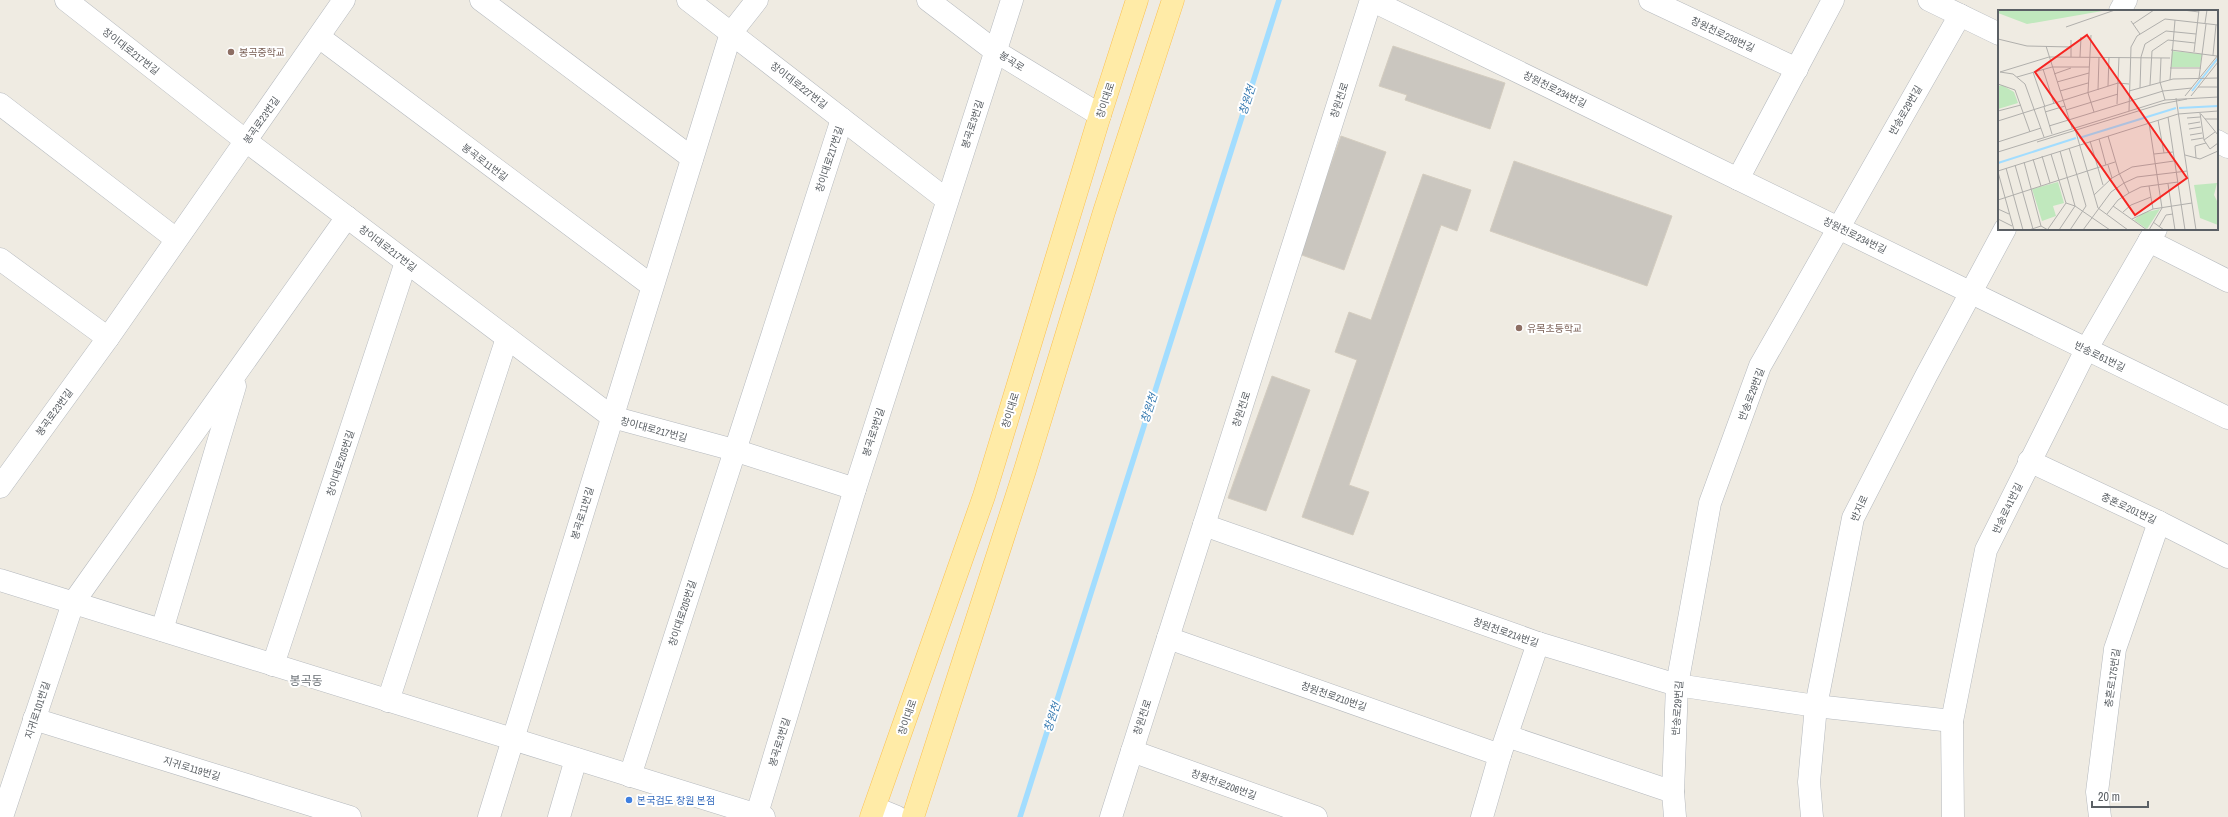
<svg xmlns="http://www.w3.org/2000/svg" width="2228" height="817" font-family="'Archivo Narrow','Noto Sans KR',sans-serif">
  <rect width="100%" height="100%" fill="#efebe2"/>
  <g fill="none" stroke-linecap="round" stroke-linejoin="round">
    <polyline stroke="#a2ddff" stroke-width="5.5" points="1020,817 1279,0"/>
  </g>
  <g fill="#cac6bf" stroke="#d4cdc0">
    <polygon points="1393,46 1505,83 1490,129 1405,100 1407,95 1379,86"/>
    <polygon points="1341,136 1386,152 1344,270 1299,254"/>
    <polygon points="1514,161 1672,216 1647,286 1490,231"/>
    <polygon points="1423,174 1471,190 1457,231 1441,225 1349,485 1369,492 1353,535 1302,517 1357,360 1335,352 1349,312 1371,320"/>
    <polygon points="1272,376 1310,390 1266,511 1228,498"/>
  </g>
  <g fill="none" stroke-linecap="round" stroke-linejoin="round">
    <defs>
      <g id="minor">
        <polyline points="66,0 246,141 612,417 734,450 855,489"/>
        <polyline points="481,0 692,158"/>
        <polyline points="688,0 947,200"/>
        <polyline points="928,0 995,51 1100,115"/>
        <polyline points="1371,0 2228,418"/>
        <polyline points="1650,0 1797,69"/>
        <polyline points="1929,0 1999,34"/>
        <polyline points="2120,11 2126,0"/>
        <polyline points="319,37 652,286"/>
        <polyline points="0,104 176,239"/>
        <polyline points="2217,141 2228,147"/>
        <polyline points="1738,179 1833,0"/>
        <polyline points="2149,241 2228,281"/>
        <polyline points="0,259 108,338"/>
        <polyline points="2029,461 2159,522 2228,557"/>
        <polyline points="0,487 108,338 344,0"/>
        <polyline points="1204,525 1538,643 1677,685 1816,706 1952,721"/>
        <polyline points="0,580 764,817"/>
        <polyline points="162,630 235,386"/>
        <polyline points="1168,638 1500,755"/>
        <polyline points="273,665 406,262"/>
        <polyline points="388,701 507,338"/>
        <polyline points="34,719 350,817"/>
        <polyline points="1507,736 1673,792"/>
        <polyline points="1132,751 1316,817"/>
        <polyline points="630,776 842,119"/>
        <polyline points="875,808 897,817"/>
        <polyline points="2,817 73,603 347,217"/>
        <polyline points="489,817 731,33 757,0"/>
        <polyline points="559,817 576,759"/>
        <polyline points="756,817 855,489 1012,0"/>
        <polyline points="1111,817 1371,0"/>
        <polyline points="1482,817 1500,755 1538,643"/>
        <polyline points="1675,817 1673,792 1677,685 1710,503 1760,366 1960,15"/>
        <polyline points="1812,817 1809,782 1816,706 1853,518 1926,376 2005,229"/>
        <polyline points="1953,817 1952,721 1986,550 2086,350 2156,229"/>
        <polyline points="2100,817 2097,792 2115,649 2159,522"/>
      </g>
      <g id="major">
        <polyline points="871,817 984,496 1100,115 1137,0"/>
        <polyline points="913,817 1025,470 1104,212 1173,0"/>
      </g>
    </defs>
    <use href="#minor" stroke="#b5b9be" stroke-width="23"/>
    <use href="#major" stroke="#fcc04e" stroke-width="23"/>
    <use href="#minor" stroke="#fff" stroke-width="22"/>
    <use href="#major" stroke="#ffeba7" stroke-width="22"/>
  </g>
  <g fill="#8d6e63" stroke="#fff" stroke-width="1.5">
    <circle cx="231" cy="52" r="4"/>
    <circle cx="1519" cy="328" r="4"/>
  </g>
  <circle fill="#3f7fe0" stroke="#fff" stroke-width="1.5" cx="629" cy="800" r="4"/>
  <g text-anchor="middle" stroke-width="4" stroke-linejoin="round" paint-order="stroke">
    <g font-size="10" fill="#5b6065" stroke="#fff">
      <text transform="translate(1723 34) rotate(25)" y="4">창원천로238번길</text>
      <text transform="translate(131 51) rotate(38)" y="4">창이대로217번길</text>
      <text transform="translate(1012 61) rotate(32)" y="4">봉곡로</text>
      <text transform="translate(799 85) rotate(38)" y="4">창이대로227번길</text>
      <text transform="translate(1555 89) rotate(26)" y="4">창원천로234번길</text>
      <text transform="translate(1105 100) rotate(-72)" y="4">창이대로</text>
      <text transform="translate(1339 100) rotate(-72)" y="4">창원천로</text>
      <text transform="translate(1905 110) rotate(-60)" y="4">반송로29번길</text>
      <text transform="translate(261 120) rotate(-55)" y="4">봉곡로23번길</text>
      <text transform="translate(972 124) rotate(-72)" y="4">봉곡로3번길</text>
      <text transform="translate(829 159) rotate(-72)" y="4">창이대로217번길</text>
      <text transform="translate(485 162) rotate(37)" y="4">봉곡로11번길</text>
      <text transform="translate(1855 235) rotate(26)" y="4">창원천로234번길</text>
      <text transform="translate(388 248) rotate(37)" y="4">창이대로217번길</text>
      <text transform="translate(2100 356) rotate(26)" y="4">반송로61번길</text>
      <text transform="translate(1751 394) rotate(-69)" y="4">반송로29번길</text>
      <text transform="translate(1241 409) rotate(-72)" y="4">창원천로</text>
      <text transform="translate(1010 410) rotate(-73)" y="4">창이대로</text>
      <text transform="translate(54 412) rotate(-54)" y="4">봉곡로23번길</text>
      <text transform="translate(654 429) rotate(15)" y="4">창이대로217번길</text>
      <text transform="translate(873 432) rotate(-72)" y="4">봉곡로3번길</text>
      <text transform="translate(340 463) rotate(-72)" y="4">창이대로205번길</text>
      <text transform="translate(1859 508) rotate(-66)" y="4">반지로</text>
      <text transform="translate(2007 508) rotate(-64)" y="4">반송로41번길</text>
      <text transform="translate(2129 508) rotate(25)" y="4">충혼로201번길</text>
      <text transform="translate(582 513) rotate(-73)" y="4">봉곡로11번길</text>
      <text transform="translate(682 613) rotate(-72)" y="4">창이대로205번길</text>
      <text transform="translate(1506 632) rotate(19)" y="4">창원천로214번길</text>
      <text transform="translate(2112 678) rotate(-82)" y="4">충혼로175번길</text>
      <text transform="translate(1334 696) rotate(19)" y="4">창원천로210번길</text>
      <text transform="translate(1677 708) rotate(-86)" y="4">반송로29번길</text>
      <text transform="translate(37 710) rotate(-72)" y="4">지귀로101번길</text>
      <text transform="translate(907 717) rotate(-71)" y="4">창이대로</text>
      <text transform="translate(1142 717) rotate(-72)" y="4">창원천로</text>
      <text transform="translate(779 742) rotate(-73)" y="4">봉곡로3번길</text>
      <text transform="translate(192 768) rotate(17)" y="4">지귀로119번길</text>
      <text transform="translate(1224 784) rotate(20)" y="4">창원천로206번길</text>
    </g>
    <g font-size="10" fill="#785e54" stroke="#fff" text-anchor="start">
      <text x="239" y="56">봉곡중학교</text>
      <text x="1527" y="332">유목초등학교</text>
    </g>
    <g font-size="10" fill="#366cbe" stroke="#fff" text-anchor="start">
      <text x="637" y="804">본국검도 창원 본점</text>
    </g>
    <g font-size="11" font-style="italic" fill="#3579b0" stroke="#fff">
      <text transform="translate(1247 100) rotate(-72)" y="4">창원천</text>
      <text transform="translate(1149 408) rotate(-72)" y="4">창원천</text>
      <text transform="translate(1052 717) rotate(-72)" y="4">창원천</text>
    </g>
    <g font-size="12" fill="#6c7277" stroke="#fff">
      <text x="306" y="685">봉곡동</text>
    </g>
  </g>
  <g transform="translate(1998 10)">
    <rect width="220" height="220" fill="#efebe2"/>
    <path d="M 4,75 L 16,82 L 20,93 L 0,99 L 0,76 Z" fill="#c0e8bd"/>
    <path d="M 0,0 L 110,0 L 29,14 L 0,3 ZM 219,173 L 216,185 L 220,193 L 220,215 L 202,208 L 196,175 Z" fill="#c0e8bd"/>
    <path d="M 174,41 L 204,44 L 202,57 L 173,57 ZM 60,172 L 66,193 L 55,196 L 58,206 L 44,211 L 34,179 ZM 162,199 L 149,219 L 136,210 L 145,203 Z" fill="#c0e8bd"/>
    <path fill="none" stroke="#a2ddff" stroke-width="2" d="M 194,81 L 220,48M 181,98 L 220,96M 81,128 L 178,98M 0,153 L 78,128"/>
    <path fill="none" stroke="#b0afac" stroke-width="1" d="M 185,0 L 201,2M 133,11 L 142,24M 207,13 L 209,0M 135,14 L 156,0M 68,17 L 117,0M 93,25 L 90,83 L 96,102M 0,29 L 29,36 L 73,37M 48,36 L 74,118M 173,40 L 219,46M 196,42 L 201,0M 215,45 L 218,15M 73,47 L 73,30M 82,47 L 83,27M 163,48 L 162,72 L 167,90M 172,58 L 203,58M 45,59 L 56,94M 2,62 L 51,47 L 172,48M 2,62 L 15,64 L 27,74 L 46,127M 35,62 L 47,97M 56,64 L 73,58M 19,67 L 54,57 L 91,57M 201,68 L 208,14M 172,70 L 177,10M 59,72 L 91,63M 0,74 L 17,80 L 32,122M 152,75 L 154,41 L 170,30 L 197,33M 110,76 L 111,47M 200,77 L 220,77M 142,78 L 143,47 L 147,34 L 168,21 L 198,24M 100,80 L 101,47M 62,81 L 90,73M 131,81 L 175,69 L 220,68M 187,86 L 220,45M 193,86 L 220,52M 178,88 L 198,220M 119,94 L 121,47M 46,97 L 54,124M 68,100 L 120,84M 0,101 L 23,95M 131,101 L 133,37 L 139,26 L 167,9 L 220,15M 47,102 L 67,96M 202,103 L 206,130 L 212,139 L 220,133M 203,104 L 220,125M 170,107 L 187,220M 189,108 L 202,107M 207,109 L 220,109M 160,110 L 166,143M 0,111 L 120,73 L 131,74M 190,114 L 202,112M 51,116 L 165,81 L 194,78M 77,119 L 100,198 L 130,220M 191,119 L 203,117M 192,125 L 204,123M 110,126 L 121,163 L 131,183M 101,129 L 108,155M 193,130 L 205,128M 206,130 L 217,122M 92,131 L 105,175M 0,132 L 43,118M 39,132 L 163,94 L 189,89M 71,138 L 88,196 L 72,220M 0,142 L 167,90 L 220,87M 156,144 L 175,142M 187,145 L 202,149 L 220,141M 44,146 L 52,173M 198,148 L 197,136 L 208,133M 35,149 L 43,176M 26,152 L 43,216M 17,155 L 35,219M 110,155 L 114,168M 8,158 L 25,220M 0,161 L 180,104 L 220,101M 0,162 L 16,220M 170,174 L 177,220M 151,176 L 155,199M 96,185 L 114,168 L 134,157 L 176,151M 0,190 L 117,152M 68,193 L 77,196 L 112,220M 115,196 L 149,220M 0,199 L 11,204M 125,202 L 133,195 L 153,187M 109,204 L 120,190 L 131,183 L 143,177 L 180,172M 0,209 L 14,216M 134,209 L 155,199 L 194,193M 155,212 L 166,220M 161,217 L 168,205 L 175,204M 50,219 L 68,193 L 53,144M 31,220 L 43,216 L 50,220M 61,220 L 77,196 L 62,141M 85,220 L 113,182 L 126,173 L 139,167 L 189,161M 151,220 L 164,198 L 151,113"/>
    <path fill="#f62421" fill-opacity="0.15" stroke="#f62421" stroke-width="2" d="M 89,25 L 189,168 L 137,205 L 37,62 Z"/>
    <rect width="220" height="220" fill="none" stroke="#5b6065" stroke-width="2"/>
  </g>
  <path d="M2092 801v6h56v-6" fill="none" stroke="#5b6065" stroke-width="2"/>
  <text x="2098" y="801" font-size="12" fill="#5b6065" stroke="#ffffff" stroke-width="3" paint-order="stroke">20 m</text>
</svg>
